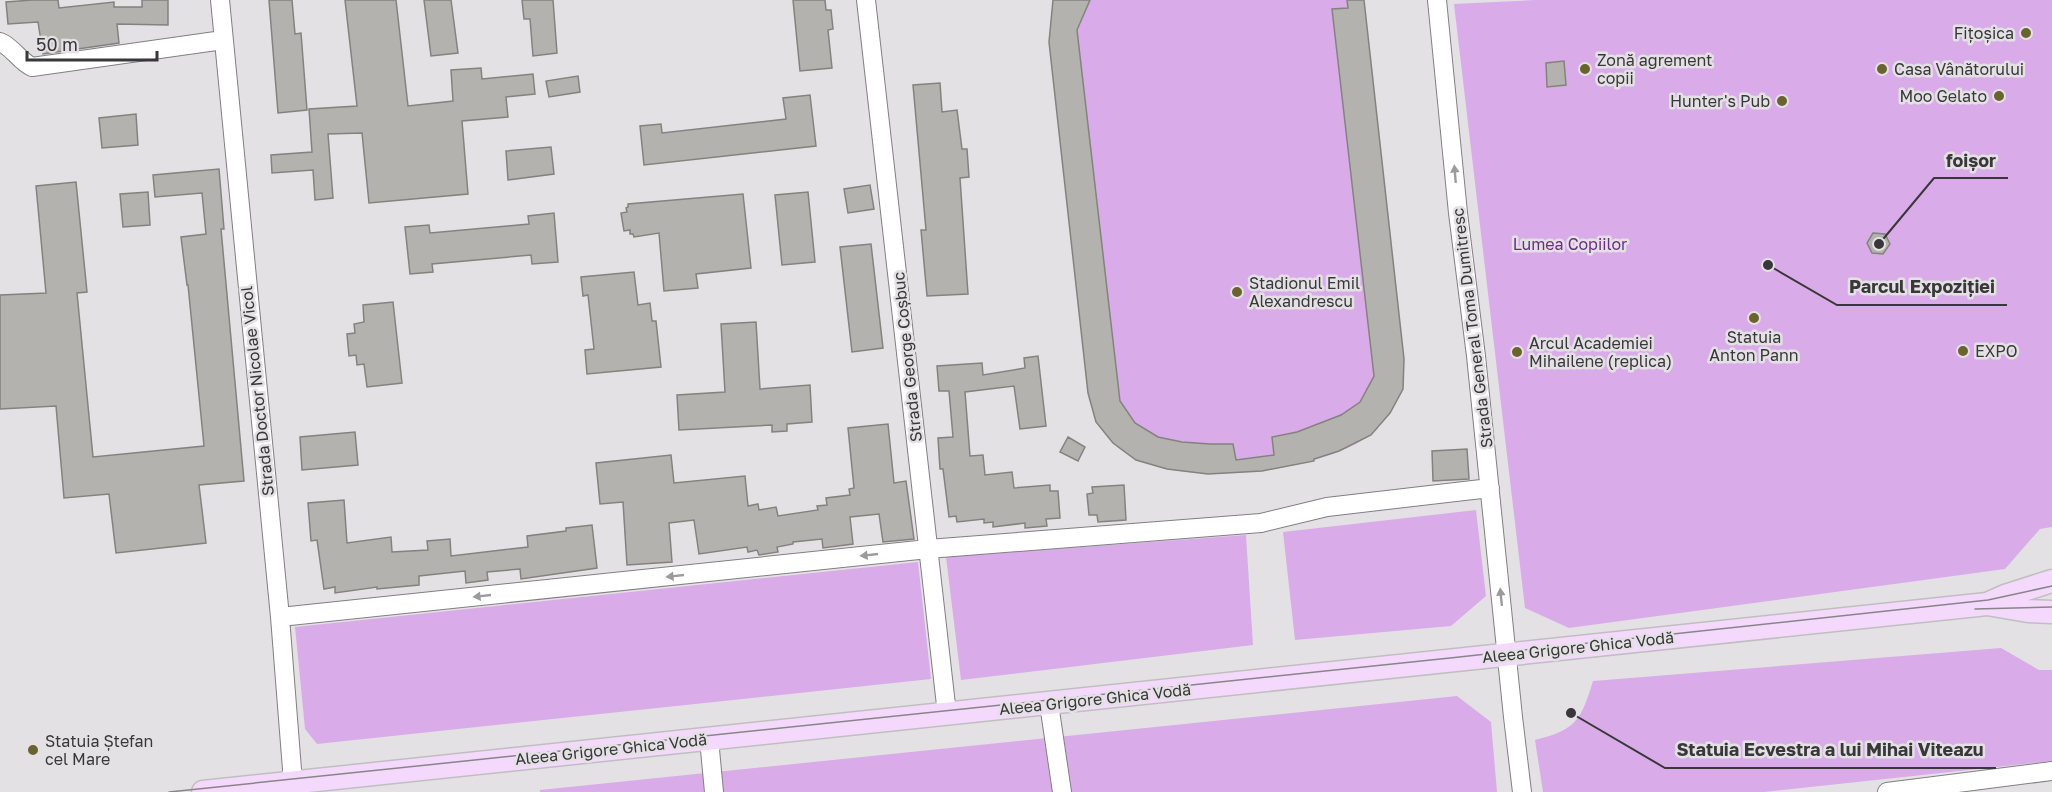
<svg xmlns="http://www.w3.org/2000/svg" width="2052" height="792" font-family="'Golos Text',sans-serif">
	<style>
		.green { fill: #d9ace9 }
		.building { fill: #b3b2ae; stroke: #83837e; stroke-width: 1.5 }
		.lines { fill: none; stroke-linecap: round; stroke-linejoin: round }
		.minor-casing { stroke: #827f83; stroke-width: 20 }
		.major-casing { stroke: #bfbfc0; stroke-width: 25 }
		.minor { stroke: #fff; stroke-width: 18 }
		.major { stroke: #f4d9fd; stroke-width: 22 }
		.tram { stroke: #878588; stroke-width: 1.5 }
		.oneway { fill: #9c9b9c }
		.poi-dot { fill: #6a622f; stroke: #e4e1e5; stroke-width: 2 }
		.labels { text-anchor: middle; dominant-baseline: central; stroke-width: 5; stroke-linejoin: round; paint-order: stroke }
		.poi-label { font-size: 16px; fill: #383739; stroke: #e4e1e5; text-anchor: start }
		.park-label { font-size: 16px; fill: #6e2d83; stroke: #e4e1e5 }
		.street-label { font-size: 16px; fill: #383739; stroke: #e4e1e5 }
		.leader { fill: none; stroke: #383739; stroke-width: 2 }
		.callout-dot { fill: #383739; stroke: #e4e1e5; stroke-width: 2 }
		.callout-label { font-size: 18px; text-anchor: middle; font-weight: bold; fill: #383739; stroke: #e4e1e5; stroke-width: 5; stroke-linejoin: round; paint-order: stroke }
	</style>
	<rect width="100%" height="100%" fill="#e4e1e5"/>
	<path class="green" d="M1057,0H1363L1404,359C1404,368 1404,378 1403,387C1401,395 1376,431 1369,436C1315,474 1161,494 1112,442C1098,428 1093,412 1088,393L1049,42L1052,9Z
		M1535,0H2052V527L2040,529L2005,569L1569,628L1525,608L1454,4Z
		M1476,510L1486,596L1451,626L1295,640L1283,532Z
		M1246,535L1253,645L961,680L946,557Z
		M918,562L931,679L317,744L305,729L295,627Z
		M2001,648L2039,670H2052V761L1764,792H1543L1535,740C1576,730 1581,720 1593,681Z
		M1457,696L1491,722L1497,792H540V790Z"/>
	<path class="building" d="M32,0H58L59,8L114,2V7H142V0H168V25L117,24L119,43L43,54L38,22L8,24L6,2Z
		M269,0H292L295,34L301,33L307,110L278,113Z
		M345,0H396L408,106L453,101L451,70L481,68L482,79L533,74L535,94L506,97L508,117L462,121L468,194L369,203L362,133L328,134L333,198L315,200L313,170L272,173L271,155L312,152L309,109L357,106Z
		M424,0H451L458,53L431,56Z
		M522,0H553L557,53L533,56L530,19H524Z
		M793,0H825L826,10H831L833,29L828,30L832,68L800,71Z
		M1053,0H1090L1077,30L1120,401L1135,423L1158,437L1182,442L1210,444H1233L1236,460L1274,455L1272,437L1297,432L1341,415L1360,402L1374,376L1332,9L1348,8L1347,0H1364L1404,359L1403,389L1390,413L1371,435L1339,451L1314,459V461L1262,471L1208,474L1167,469L1136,460L1113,443L1096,422L1088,393L1049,42Z
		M1564,61L1566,85L1547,87L1546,63Z
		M578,76L580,92L549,97L546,81Z
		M940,83L942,112L957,110L962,149H967L969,177L960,178L968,294L927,296L921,230H926L913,85Z
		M810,95L816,146L644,165L640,126L661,124L662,133L786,119L783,98Z
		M136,114L138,145L102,148L99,118Z
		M551,147L554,174L508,180L506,151Z
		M219,169L224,229H221L244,481L199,485L206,543L116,553L109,494L64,498L56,406L0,409V295L46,293L36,186L76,182L87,292L77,293L93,457L204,446L188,285H187L181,237L206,234L202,193L155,197L153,175Z
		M870,185L874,209L848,213L844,189Z
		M148,192L150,225L123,227L120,194Z
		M808,192L815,262L782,265L775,195Z
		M743,194L751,268L696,274L698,288L664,291L659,233L634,237L633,234H630V230L624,231L621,213L627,212L626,208L628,207V204Z
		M554,213L558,262L532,264L531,255L432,264L433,272L410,274L405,227L429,225L430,233L529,224L528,216Z
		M1873,233L1885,234L1890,244L1883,254L1872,253L1867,243Z
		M871,244L883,348L852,352L840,247Z
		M634,272L638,305L650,303L652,321H656L661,367L587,374L585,350L594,349L588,295L583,296L581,277Z
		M393,302L402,383L367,387L364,364L357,365L356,355L349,356L347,334L355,333L354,324L364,322L363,305Z
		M756,322L760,389L810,385L812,422L787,424V431L772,432V425L679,430L677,395L725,392L721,324Z
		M1038,356L1046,426L1020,429L1014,386L965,392L970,456L983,455L985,475L1012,472L1014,488L1050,485V491H1058L1060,518L1046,519L1047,526L1025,528V523L993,527V522L984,523V519L957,522L956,516L949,517L943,469H940L938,438L953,437L949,391H939L937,366L982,363L983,375L1025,368L1024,358Z
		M888,424L894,483L906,481L914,539L883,542L879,514L850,517L853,544L823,548L822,539L793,542V544L777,547L778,552L759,555L757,550L748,552L747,547L699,554L694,520L669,523L672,562L627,565L623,502L600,504L596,463L671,455L674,483L745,476L748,506L758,504L759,510L776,507L778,516L818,510L817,506L827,505L826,498L850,495L849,489L854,488L848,428Z
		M355,432L358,465L302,470L300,437Z
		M1068,437L1085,447L1078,461L1060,452Z
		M1467,449L1469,479L1433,481L1432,451Z
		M1124,485L1126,520L1098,522L1097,515H1089L1087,494L1093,493L1092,487Z
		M344,500L347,543L391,537L392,552L428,550L427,541L450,539L451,556L528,547L527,536L566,531V528L592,525L597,568L521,579L520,569L487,572L488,580L466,583L465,571L419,576V585L377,589V587L335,593V587L324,589L317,540L311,541L308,503Z"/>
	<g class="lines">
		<defs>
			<path id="minor" d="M220,0L280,617L293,782
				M866,0L947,714
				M1437,0L1458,213L1476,356L1513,717L1522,792
				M0,42C13,47 19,61 32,67L223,40
				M280,617L928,549L1261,523L1327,507L1490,488
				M1049,704L1062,792
				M709,739L714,792
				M1887,792L2052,771"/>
			<path id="major" d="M1987,604L2005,596L2052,581
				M203,792L1987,604L2028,611L2052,612"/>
		</defs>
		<use href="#minor" class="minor-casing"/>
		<use href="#major" class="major-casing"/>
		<use href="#minor" class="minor"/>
		<use href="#major" class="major"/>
		<path class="tram" d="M1975,609L2052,607
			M169,792L1450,658L1988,600L2052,586"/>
	</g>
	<defs><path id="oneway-solid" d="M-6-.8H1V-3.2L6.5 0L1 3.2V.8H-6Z" transform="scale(1.5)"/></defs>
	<g class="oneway">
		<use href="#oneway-solid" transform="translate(1455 174) rotate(-95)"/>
		<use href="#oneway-solid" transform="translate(869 555) rotate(174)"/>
		<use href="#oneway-solid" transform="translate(675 576) rotate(174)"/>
		<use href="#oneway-solid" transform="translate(482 596) rotate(174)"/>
		<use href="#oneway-solid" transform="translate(1501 597) rotate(-96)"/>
	</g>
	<g class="poi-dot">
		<circle cx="2026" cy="33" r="6"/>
		<circle cx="1585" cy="69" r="6"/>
		<circle cx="1882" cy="69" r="6"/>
		<circle cx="1999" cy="96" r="6"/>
		<circle cx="1782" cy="101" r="6"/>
		<circle cx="1237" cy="292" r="6"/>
		<circle cx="1754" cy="318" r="6"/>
		<circle cx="1963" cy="351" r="6"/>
		<circle cx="1517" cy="352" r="6"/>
		<circle cx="33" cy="750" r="6"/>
	</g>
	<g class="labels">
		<g class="poi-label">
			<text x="2014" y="33" text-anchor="end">Fițoșica</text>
			<text x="1597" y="60">Zonă agrement<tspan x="1597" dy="18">copii</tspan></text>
			<text x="1894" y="69">Casa Vânătorului</text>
			<text x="1987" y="96" text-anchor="end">Moo Gelato</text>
			<text x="1770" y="101" text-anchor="end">Hunter's Pub</text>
			<text x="1249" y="283">Stadionul Emil<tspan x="1249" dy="18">Alexandrescu</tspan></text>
			<text x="1754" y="337" text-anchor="middle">Statuia<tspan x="1754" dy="18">Anton Pann</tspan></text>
			<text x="1529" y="343">Arcul Academiei<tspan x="1529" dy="18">Mihailene (replica)</tspan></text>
			<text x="1975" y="351">EXPO</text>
			<text x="45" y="741">Statuia Ștefan<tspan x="45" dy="18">cel Mare</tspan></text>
		</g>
		<g class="park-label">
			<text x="1570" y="244">Lumea Copiilor</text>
		</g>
		<g class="street-label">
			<text transform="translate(1472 328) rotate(-97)">Strada General Toma Dumitresc</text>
			<text transform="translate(907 357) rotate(-96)">Strada George Coșbuc</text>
			<text transform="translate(257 391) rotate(-96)">Strada Doctor Nicolae Vicol</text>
			<text transform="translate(1578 647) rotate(-6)">Aleea Grigore Ghica Vodă</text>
			<text transform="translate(1095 699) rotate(-6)">Aleea Grigore Ghica Vodă</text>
			<text transform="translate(611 749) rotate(-6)">Aleea Grigore Ghica Vodă</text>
		</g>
	</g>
	<path class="leader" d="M1879 244L1934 178H2008M1768 265L1837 305H2007M1571 713L1665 768H1996"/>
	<g class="callout-dot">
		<circle cx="1879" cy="244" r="6"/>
		<circle cx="1768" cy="265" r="6"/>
		<circle cx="1571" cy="713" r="6"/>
	</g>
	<g class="callout-label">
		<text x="1971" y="167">foișor</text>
		<text x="1922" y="293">Parcul Expoziției</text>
		<text x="1830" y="756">Statuia Ecvestra a lui Mihai Viteazu</text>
	</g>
	<path d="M27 51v9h130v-9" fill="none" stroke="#383739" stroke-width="3"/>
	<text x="36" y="51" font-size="18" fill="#383739" stroke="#e4e1e5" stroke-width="4.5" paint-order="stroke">50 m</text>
</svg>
